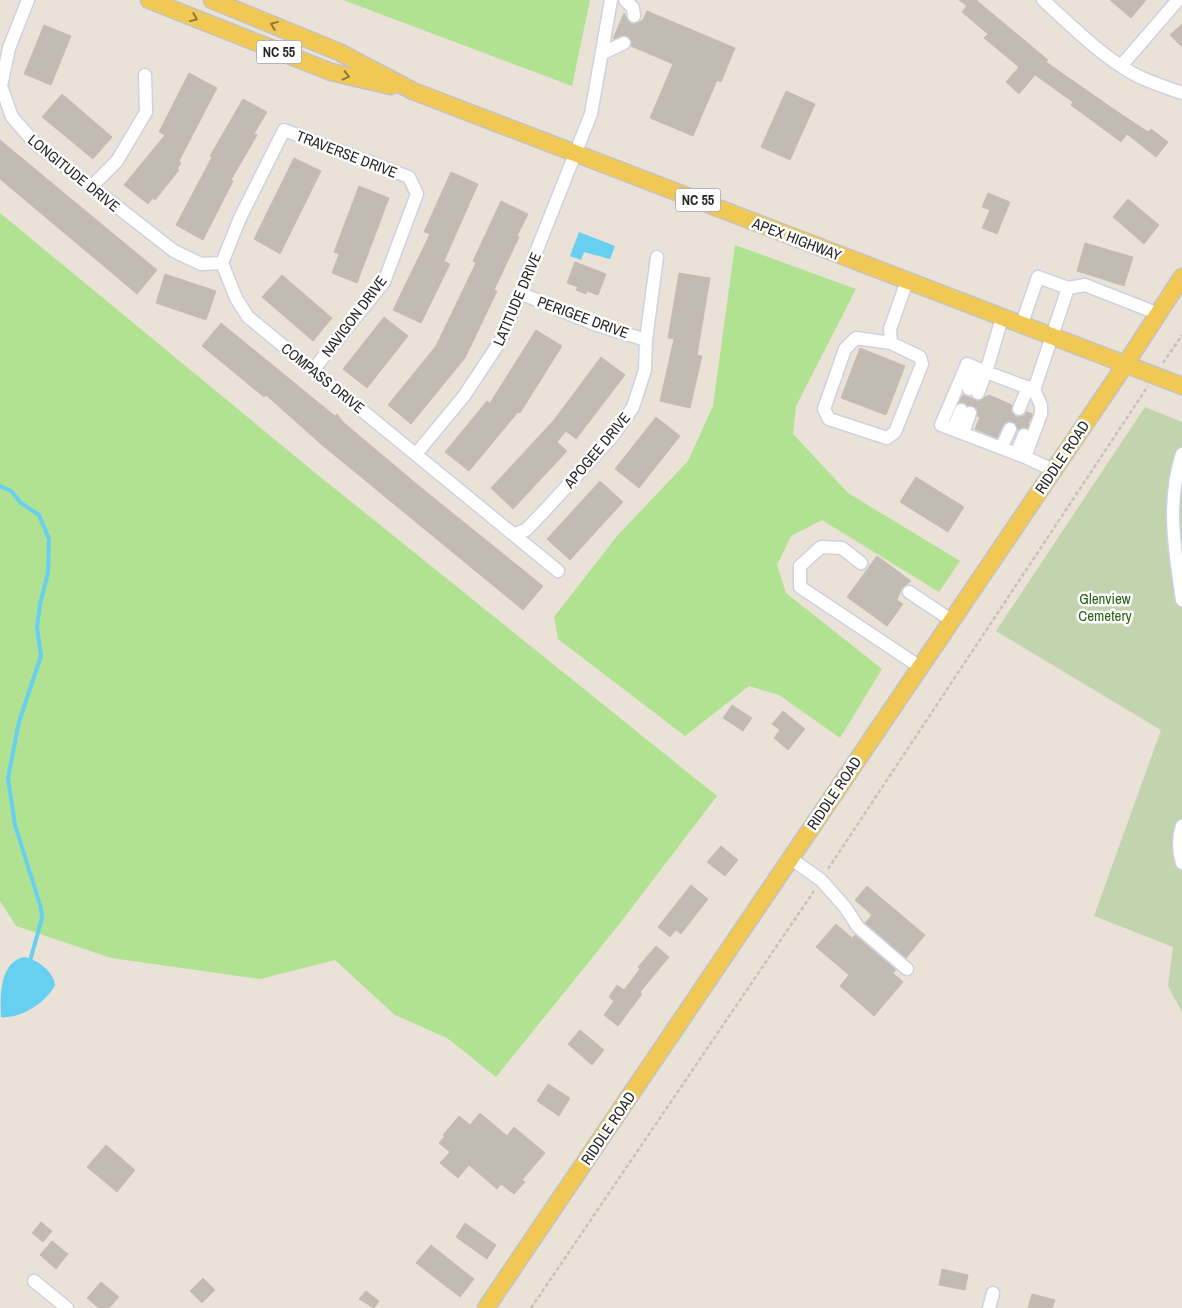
<svg xmlns="http://www.w3.org/2000/svg" width="1182" height="1308" font-family="'Archivo Narrow',sans-serif">
	<style>
		.green { fill: #b0e292 }
		.cemetery { fill: #c2d4ae }
		.water { fill: #67d0f0 }
		.lines { fill: none; stroke-linecap: round; stroke-linejoin: round }
		.stream { stroke: #67d0f0; stroke-width: 4 }
		.building { fill: #c2bbb4; stroke: #c5bdb2 }
		.minor-tunnel { stroke: #c3bcb4; stroke-width: 12; stroke-dasharray: 12 6; stroke-linecap: butt }
		.minor-casing { stroke: #cdd1e1; stroke-width: 15 }
		.major-casing { stroke: #c3c3c3; stroke-width: 19 }
		.path { stroke: #c3c3c3; stroke-width: 2.5; stroke-dasharray: 4 2.5; stroke-linecap: butt }
		.minor { stroke: #fff; stroke-width: 12 }
		.major { stroke: #f2c854; stroke-width: 16 }
		.oneway { stroke: #8c783e }
		.labels { text-anchor: middle; dominant-baseline: central; stroke-width: 5; stroke-linejoin: round; paint-order: stroke }
		.shield { fill: #fff; stroke: #686868; stroke-width: 1 }
		.shield-label { font-size: 14px; font-weight: bold; fill: #272727 }
		.street-label { font-size: 15px; fill: #272727; stroke: #fff }
		.park-label { font-size: 15px; fill: #2a6318; stroke: #fff }
	</style>
	<rect width="100%" height="100%" fill="#eae1d7"/>
	<path class="green" d="M343,0H590L572,86Z
		M0,213L308,467L717,796L617,927L496,1077L447,1038L395,1015L335,960L260,979L111,958L16,926L0,901Z
		M735,245L856,289L796,406L793,434L848,493L960,561L939,592L822,520L791,536L777,565L786,593L882,669L840,738L779,695L749,686L685,736L558,639L554,617L617,536L688,461L713,406Z"/>
	<path class="cemetery" d="M1145,407L1182,422V1012L1168,986L1173,947L1094,916L1161,730L996,631Z"/>
	<path class="water" d="M579,232L615,246L610,259L584,252L581,260L570,256Z
		M24,957C37,959 54,972 55,985C46,1003 20,1019 1,1017C0,995 0,962 24,957Z"/>
	<g class="lines">
		<path class="stream" d="M0,486L11,491L21,503L39,515L49,539L48,573L40,604L37,627L41,656L19,722L8,778L15,825L41,908L42,918L30,961"/>
	</g>
	<path class="building" d="M959,0H976L1048,60L1046,62L1112,108L1148,132L1151,129L1168,142L1156,157L1127,134L1121,142L1071,105L1073,102L1035,75L1019,94L1006,82L1019,67L984,38L988,34L962,12L967,6Z
		M1110,0H1146L1131,18Z
		M647,11L735,48L721,82L717,80L693,136L650,118L673,64L631,46V40L628,36L624,35L613,39L624,13L628,21L635,24L643,20Z
		M1182,24V47L1170,35Z
		M44,25L71,36L51,85L24,74Z
		M189,73L217,88L179,161L181,163L177,169L179,170L155,200L153,198L148,204L124,185L165,135L159,132Z
		M786,91L815,104L790,160L761,147Z
		M62,94L112,137L93,159L42,117Z
		M243,99L267,112L254,134L257,135L231,180L233,181L203,240L176,225L212,157L210,156Z
		M0,140L157,270L137,294L0,179Z
		M294,158L321,171L280,254L254,239Z
		M451,172L478,184L444,261L450,264L421,323L393,310L430,234L424,232Z
		M359,186L389,198L357,283L332,273L339,254L334,252Z
		M988,193L1010,202L997,234L982,228L990,210L982,207Z
		M1128,199L1159,225L1144,244L1113,217Z
		M501,201L528,214L517,236L519,237L494,290L497,291L465,358L411,424L388,405L436,346L476,263L473,261Z
		M1085,243L1133,257L1124,286L1077,271Z
		M575,262L606,274L598,295L587,291L586,294L576,290L578,287L567,283Z
		M679,273L710,278L697,355L702,356L690,408L660,401L674,339L668,338Z
		M165,274L216,291L206,320L156,303Z
		M282,275L332,318L313,341L262,297Z
		M384,317L408,336L367,388L343,369Z
		M221,323L335,416L337,414L343,422L419,486L543,586L523,610L322,445L266,395L264,397L202,346Z
		M536,330L562,346L520,413L518,412L469,471L445,452L487,401L490,403Z
		M860,348L905,366L886,415L841,398Z
		M601,357L625,375L576,439L566,431L557,442L567,451L513,509L491,488L554,420Z
		M963,395L979,401L989,395L1012,405L1011,411L1016,417L1024,416L1027,412L1032,414L1027,428L1018,430L1016,424L1009,421L1003,425L997,438L975,429L980,417L977,416L976,407L960,402Z
		M656,417L680,436L639,488L615,469Z
		M916,477L964,507L948,532L900,502Z
		M600,481L623,502L570,560L547,539Z
		M877,556L911,581L902,588L897,600L903,604L887,626L847,597Z
		M732,705L752,718L743,731L723,718Z
		M783,711L805,729L788,750L774,738L780,730L772,724Z
		M721,846L738,860L725,876L707,862Z
		M691,885L708,899L681,934L676,930L670,937L658,927Z
		M867,886L925,935L906,958L865,923L872,915L855,900Z
		M836,924L852,938L855,935L896,970L893,973L903,982L874,1016L840,986L849,975L816,947Z
		M656,946L669,957L640,992L642,994L618,1026L604,1015L614,1001L609,997L617,985L624,990L640,969L638,967Z
		M580,1030L604,1050L592,1065L568,1044Z
		M548,1084L570,1098L559,1116L537,1101Z
		M480,1113L507,1136L514,1127L545,1153L522,1180L525,1182L514,1194L501,1184L497,1189L469,1165L458,1178L440,1163L450,1152L439,1143L445,1136L443,1135L459,1116L470,1125Z
		M106,1145L135,1170L117,1192L87,1167Z
		M41,1222L52,1231L43,1242L32,1233Z
		M465,1223L496,1245L487,1259L456,1237Z
		M52,1241L68,1254L56,1269L40,1255Z
		M431,1245L474,1279L460,1297L416,1263Z
		M942,1269L968,1275L965,1290L939,1285Z
		M203,1278L215,1290L202,1303L190,1291Z
		M101,1282L119,1297L109,1308H99L87,1298Z
		M366,1291L379,1301L374,1308L359,1299Z
		M1032,1294L1055,1300L1052,1308H1028Z"/>
	<g class="lines">
		<path class="minor-tunnel" d="M624,43L634,16
			M961,410L969,389
			M970,413L978,393
			M1010,429L1019,409
			M1024,435L1032,414"/>
		<defs>
			<path id="minor" d="M28,0L9,48L1,86L12,117L35,143L174,251L201,264L222,263
				M625,0L633,8L634,16
				M1043,0C1072,26 1099,54 1132,73C1148,82 1166,87 1182,93
				M603,53L624,43
				M1121,66L1178,0
				M91,187L117,161L146,112L145,75
				M1068,288L1085,285L1159,314
				M520,293L594,324L646,340
				M1002,318L986,372L1034,390L1068,288L1038,277L1021,326
				M891,343L856,338L845,349L824,409L829,419L887,438L895,432L922,364L920,357L891,343L890,329L907,281
				M313,370L384,282L417,194L409,177L284,130L240,218L222,263L236,298L248,317L558,571
				M969,389L977,368
				M1034,390L1041,405V414L1025,457L1053,470
				M978,393L986,372L967,364L941,425L1025,457
				M1019,409L1028,387
				M953,429L961,410
				M963,433L970,413
				M1001,448L1010,429
				M416,454L464,396L501,340L591,114L611,0
				M1016,454L1024,435
				M1182,454C1166,502 1175,552 1182,600
				M515,534L526,530L547,508L612,437L633,407L645,370L646,340L657,257
				M861,563L842,548L821,547L800,566V587L920,667
				M909,592L951,620
				M1182,826C1178,838 1178,850 1182,863
				M790,858L821,880L845,907L858,927L907,969
				M34,1281L67,1308
				M989,1308L993,1293"/>
			<path id="major" d="M149,0L331,72L391,86
				M212,0L339,52L413,91L1182,386
				M486,1308L1125,365L1182,277"/>
		</defs>
		<use href="#minor" class="minor-casing"/>
		<use href="#major" class="major-casing"/>
		<path class="path" d="M1163,363L1182,335
			M828,869L1148,386
			M531,1308L814,891"/>
		<use href="#minor" class="minor"/>
		<use href="#major" class="major"/>
	</g>
	<defs><path id="oneway-chevron" d="M-2-3.5L2.5 0L-2 3.5" fill="none" stroke-width="1.6" stroke-linecap="round" stroke-linejoin="round" transform="scale(1.25)"/></defs>
	<g class="oneway">
		<use href="#oneway-chevron" transform="translate(194 18) rotate(22)"/>
		<use href="#oneway-chevron" transform="translate(274 25) rotate(-158)"/>
		<use href="#oneway-chevron" transform="translate(346 76) rotate(13)"/>
	</g>
	<g class="labels">
		<g class="shield">
			<rect x="256.5" y="40.5" width="45" height="23" rx="4"/>
			<rect x="675.5" y="188.5" width="45" height="23" rx="4"/>
		</g>
		<g class="shield-label">
			<text x="279" y="52">NC 55</text>
			<text x="698" y="200">NC 55</text>
		</g>
		<g class="street-label">
			<text transform="translate(347 154) rotate(21)">TRAVERSE DRIVE</text>
			<text transform="translate(74 173) rotate(39)">LONGITUDE DRIVE</text>
			<text transform="translate(797 239) rotate(21)">APEX HIGHWAY</text>
			<text transform="translate(517 299) rotate(-67)">LATITUDE DRIVE</text>
			<text transform="translate(354 316) rotate(-53)">NAVIGON DRIVE</text>
			<text transform="translate(583 317) rotate(20)">PERIGEE DRIVE</text>
			<text transform="translate(323 378) rotate(39)">COMPASS DRIVE</text>
			<text transform="translate(597 450) rotate(-50)">APOGEE DRIVE</text>
			<text transform="translate(1062 457) rotate(-56)">RIDDLE ROAD</text>
			<text transform="translate(834 793) rotate(-56)">RIDDLE ROAD</text>
			<text transform="translate(608 1128) rotate(-56)">RIDDLE ROAD</text>
		</g>
		<g class="park-label">
			<text x="1105" y="598">Glenview<tspan x="1105" dy="17">Cemetery</tspan></text>
		</g>
	</g>
</svg>
